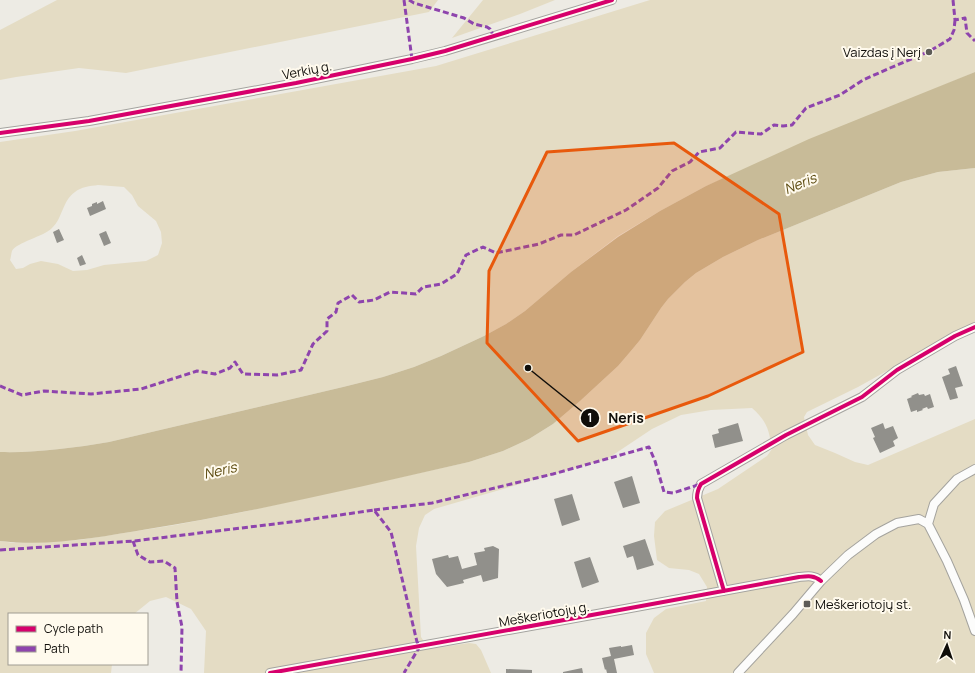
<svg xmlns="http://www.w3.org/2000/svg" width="975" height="673" font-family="Manrope,sans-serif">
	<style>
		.green { fill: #e4dcc4; fill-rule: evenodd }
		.water { fill: #c8bb98 }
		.building { fill: #91908b }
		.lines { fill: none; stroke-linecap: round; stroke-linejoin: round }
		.street-casing { stroke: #a4a39e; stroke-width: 10 }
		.street { stroke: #fcfcfb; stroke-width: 8 }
		.quiet { stroke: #8e44ad; stroke-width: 3; stroke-dasharray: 6 3; stroke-linecap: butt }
		.cycleway-casing { stroke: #fffaed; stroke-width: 6 }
		.cycleway { stroke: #d6006c; stroke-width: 4 }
		.marked { fill: #e8590c; fill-opacity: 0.2; stroke: #e8590c; stroke-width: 3; stroke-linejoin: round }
		.poi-dot { fill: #5d5b56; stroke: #fffaed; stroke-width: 1.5 }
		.labels { text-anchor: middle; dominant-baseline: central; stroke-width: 4; stroke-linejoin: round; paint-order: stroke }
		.poi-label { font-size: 13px; fill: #100e0a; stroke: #fffaed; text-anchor: end }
		.street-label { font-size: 13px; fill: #100e0a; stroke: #fffaed }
		.water-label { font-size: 14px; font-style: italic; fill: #5d4b10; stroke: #fffaed }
		.leader { fill: none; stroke: #100e0a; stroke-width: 1.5 }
		.callout-dot { fill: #100e0a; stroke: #fffaed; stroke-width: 1.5 }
		.mark-label { font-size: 12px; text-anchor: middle; font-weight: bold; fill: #fff }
		.callout-label { font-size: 14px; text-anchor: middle; font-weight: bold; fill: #100e0a; stroke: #fffaed; stroke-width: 4; stroke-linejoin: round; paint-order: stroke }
	</style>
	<rect width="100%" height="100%" fill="#edebe4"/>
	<path class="green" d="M57,0H438L429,12L126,73L79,68L16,77L0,80V30Z
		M483,0H555L520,14L452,38Z
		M650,0H975V72L706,186L660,211L618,236L571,272L525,311L506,324L484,336L441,356L414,367L383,377L343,387L109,442C73,448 37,453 0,452V142L75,131L436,66ZM98,185L124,187L132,195L138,206L156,221L161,232L162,243L158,255L146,261L104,265L87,270L73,271L58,264L41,261L30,264L23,268L16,269L10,260C11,258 11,254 12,251C17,242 43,237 52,228C63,218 62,201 75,192C81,187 90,186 98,185Z
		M975,168V322L858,387L807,412L804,417L808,435L815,445L835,453L855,462L868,465L975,419V673H654L646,654V633L654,618L666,609L706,601L707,587L699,574L689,570L669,568L657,560L654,536L655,522L665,511L718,489L767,456L772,449C769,430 767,421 752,408L711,410L681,415L652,429L607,459L434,509L425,515L419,528L416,546L421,637L429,649L469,643L476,644L481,650L491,673H204L206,631L191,609L166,597L150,601L134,614H9V664H112L111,673H0V541L14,543L79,540L175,525L243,512L469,462L503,451L529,439L553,424L580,401L618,366L630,352L640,340L661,308L668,299L685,282L696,273L723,257L758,240L901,182L938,172Z"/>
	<path class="water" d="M975,72V168L938,172L901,182L758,240L723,257L696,273L685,282L668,299L661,308L640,340L630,352L618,366L580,401L553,424L529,439L503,451L469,462C362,486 256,512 148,529C99,537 50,547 0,541V452C37,453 73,448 109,442L343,387L383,377L414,367L441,356L484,336L506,324L525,311L571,272L618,237L660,211L706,186L809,139Z"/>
	<path class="building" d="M103,201L106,209L90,216L87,208L92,206V204L97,202V204Z
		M59,229L64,240L57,243L53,232Z
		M106,231L111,243L104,246L99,234Z
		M82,255L86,264L80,266L77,258Z
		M956,366L963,386L955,388L958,398L950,400L942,377L950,374L948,369Z
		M918,393L919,395L924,394L925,396L930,394L934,407L928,409L927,407L922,409L923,410L917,412V410L911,412L907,399L912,397L911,396Z
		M738,423L743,441L715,448L712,435L719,433L718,429Z
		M883,423L885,429L893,426L898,438L893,441L895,446L880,453L873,438L875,437L871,428Z
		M632,476L640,503L623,508L614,482Z
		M572,494L580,520L562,526L554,499Z
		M645,539L654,565L637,570L633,556L627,558L623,546Z
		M493,546L499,549L498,578L483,582L481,575L463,580L464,583L447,587L436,574L432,559L448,555L449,558L458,556L462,569L477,565L474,553L485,551L484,548Z
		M590,557L599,582L582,588L574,562Z
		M632,645L634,655L614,659L617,673H607L606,669L605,670L602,658L611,656L609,648L621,646V647Z
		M582,668L583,673H563V672Z
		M506,669L532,670V673H506Z"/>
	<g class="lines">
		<defs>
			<path id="street" d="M0,133L89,121L296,83L412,59L445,51L612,0
				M928,524L947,561L964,600L975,631
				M928,524L934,504L957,479L975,469
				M724,591L697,498C697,492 698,489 701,484L786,435L862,397L897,370L955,336L975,327
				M270,673L625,609L799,577C808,576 814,575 821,581
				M738,673L793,614L821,581L848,555L876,534L897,523L919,519L928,524"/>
		</defs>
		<use href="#street" class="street-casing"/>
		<use href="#street" class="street"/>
		<path class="quiet" d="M404,0L412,59
			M409,0L414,3L464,18L474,24L487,27L490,29L494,37
			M953,0L955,20L965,18L967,33L975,41
			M0,386L22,395L44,391L91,394L141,389L197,371L215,374L230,368L235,362L243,374L277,375L301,370L313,344L327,331V319L336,312L338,303L352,295L359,302L374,300L390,292L416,294L423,287L441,284L457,274L466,255L483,247L496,253L539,244L561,235H574L626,210L658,188L672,171L690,162L699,152L720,148L736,132L761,134L774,125L783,126L792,125L806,108L840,95L863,80L890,68L928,52L950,39L954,30L955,20
			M374,510L432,503L553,474L649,447L655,461L664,492L673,493L701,484
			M133,541L138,555L150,562L164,561L175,568L177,602L182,627L181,673
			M0,550L134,541L299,521L374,510L391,532L417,642L420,646L404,673"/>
		<defs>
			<path id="cycleway" d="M0,133L89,121L296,83L412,59L445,51L612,0
				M724,591L697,498C697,492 698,489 701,484L786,435L862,397L897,370L955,336L975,327
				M270,673L625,609L799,577C808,576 814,575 821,581"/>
		</defs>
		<use href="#cycleway" class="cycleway-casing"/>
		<use href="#cycleway" class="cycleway"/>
	</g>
	<path class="marked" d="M674,143L779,214L803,352L708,396L578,441L487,343L489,271L547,152Z"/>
	<g class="poi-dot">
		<circle cx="929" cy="52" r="4"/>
		<rect x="803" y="600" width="8" height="8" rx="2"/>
	</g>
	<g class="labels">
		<g class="poi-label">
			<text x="921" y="52">Vaizdas į Nerį</text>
			<text x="815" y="604" text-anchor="start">Meškeriotojų st.</text>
		</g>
		<g class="street-label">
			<text transform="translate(307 70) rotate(-11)">Verkių g.</text>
			<text transform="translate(544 614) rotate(-10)">Meškeriotojų g.</text>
		</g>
		<g class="water-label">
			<text transform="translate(800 183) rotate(-23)">Neris</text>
			<text transform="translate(220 470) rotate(-13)">Neris</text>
		</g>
	</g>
	<path class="leader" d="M528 368L590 418"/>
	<g class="callout-dot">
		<circle cx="528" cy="368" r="4"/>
		<circle cx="590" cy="418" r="10"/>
	</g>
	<g class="mark-label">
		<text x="590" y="422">1</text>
	</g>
	<g class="callout-label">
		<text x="626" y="423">Neris</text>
	</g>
	<rect x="8" y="613" width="140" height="52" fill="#fffaed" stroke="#9f9c92"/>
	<rect x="16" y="626" width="20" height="6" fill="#d6006c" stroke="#9f9c92"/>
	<text x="44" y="633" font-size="12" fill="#100e0a">Cycle path</text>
	<rect x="16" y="646" width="20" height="6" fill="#8e44ad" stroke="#9f9c92"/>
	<text x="44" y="653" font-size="12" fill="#100e0a">Path</text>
	<g transform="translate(947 645) rotate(3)" stroke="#fffaed" stroke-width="3" paint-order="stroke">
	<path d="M0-3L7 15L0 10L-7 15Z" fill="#100e0a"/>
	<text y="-6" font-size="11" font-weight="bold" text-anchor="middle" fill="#100e0a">N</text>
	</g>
</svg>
